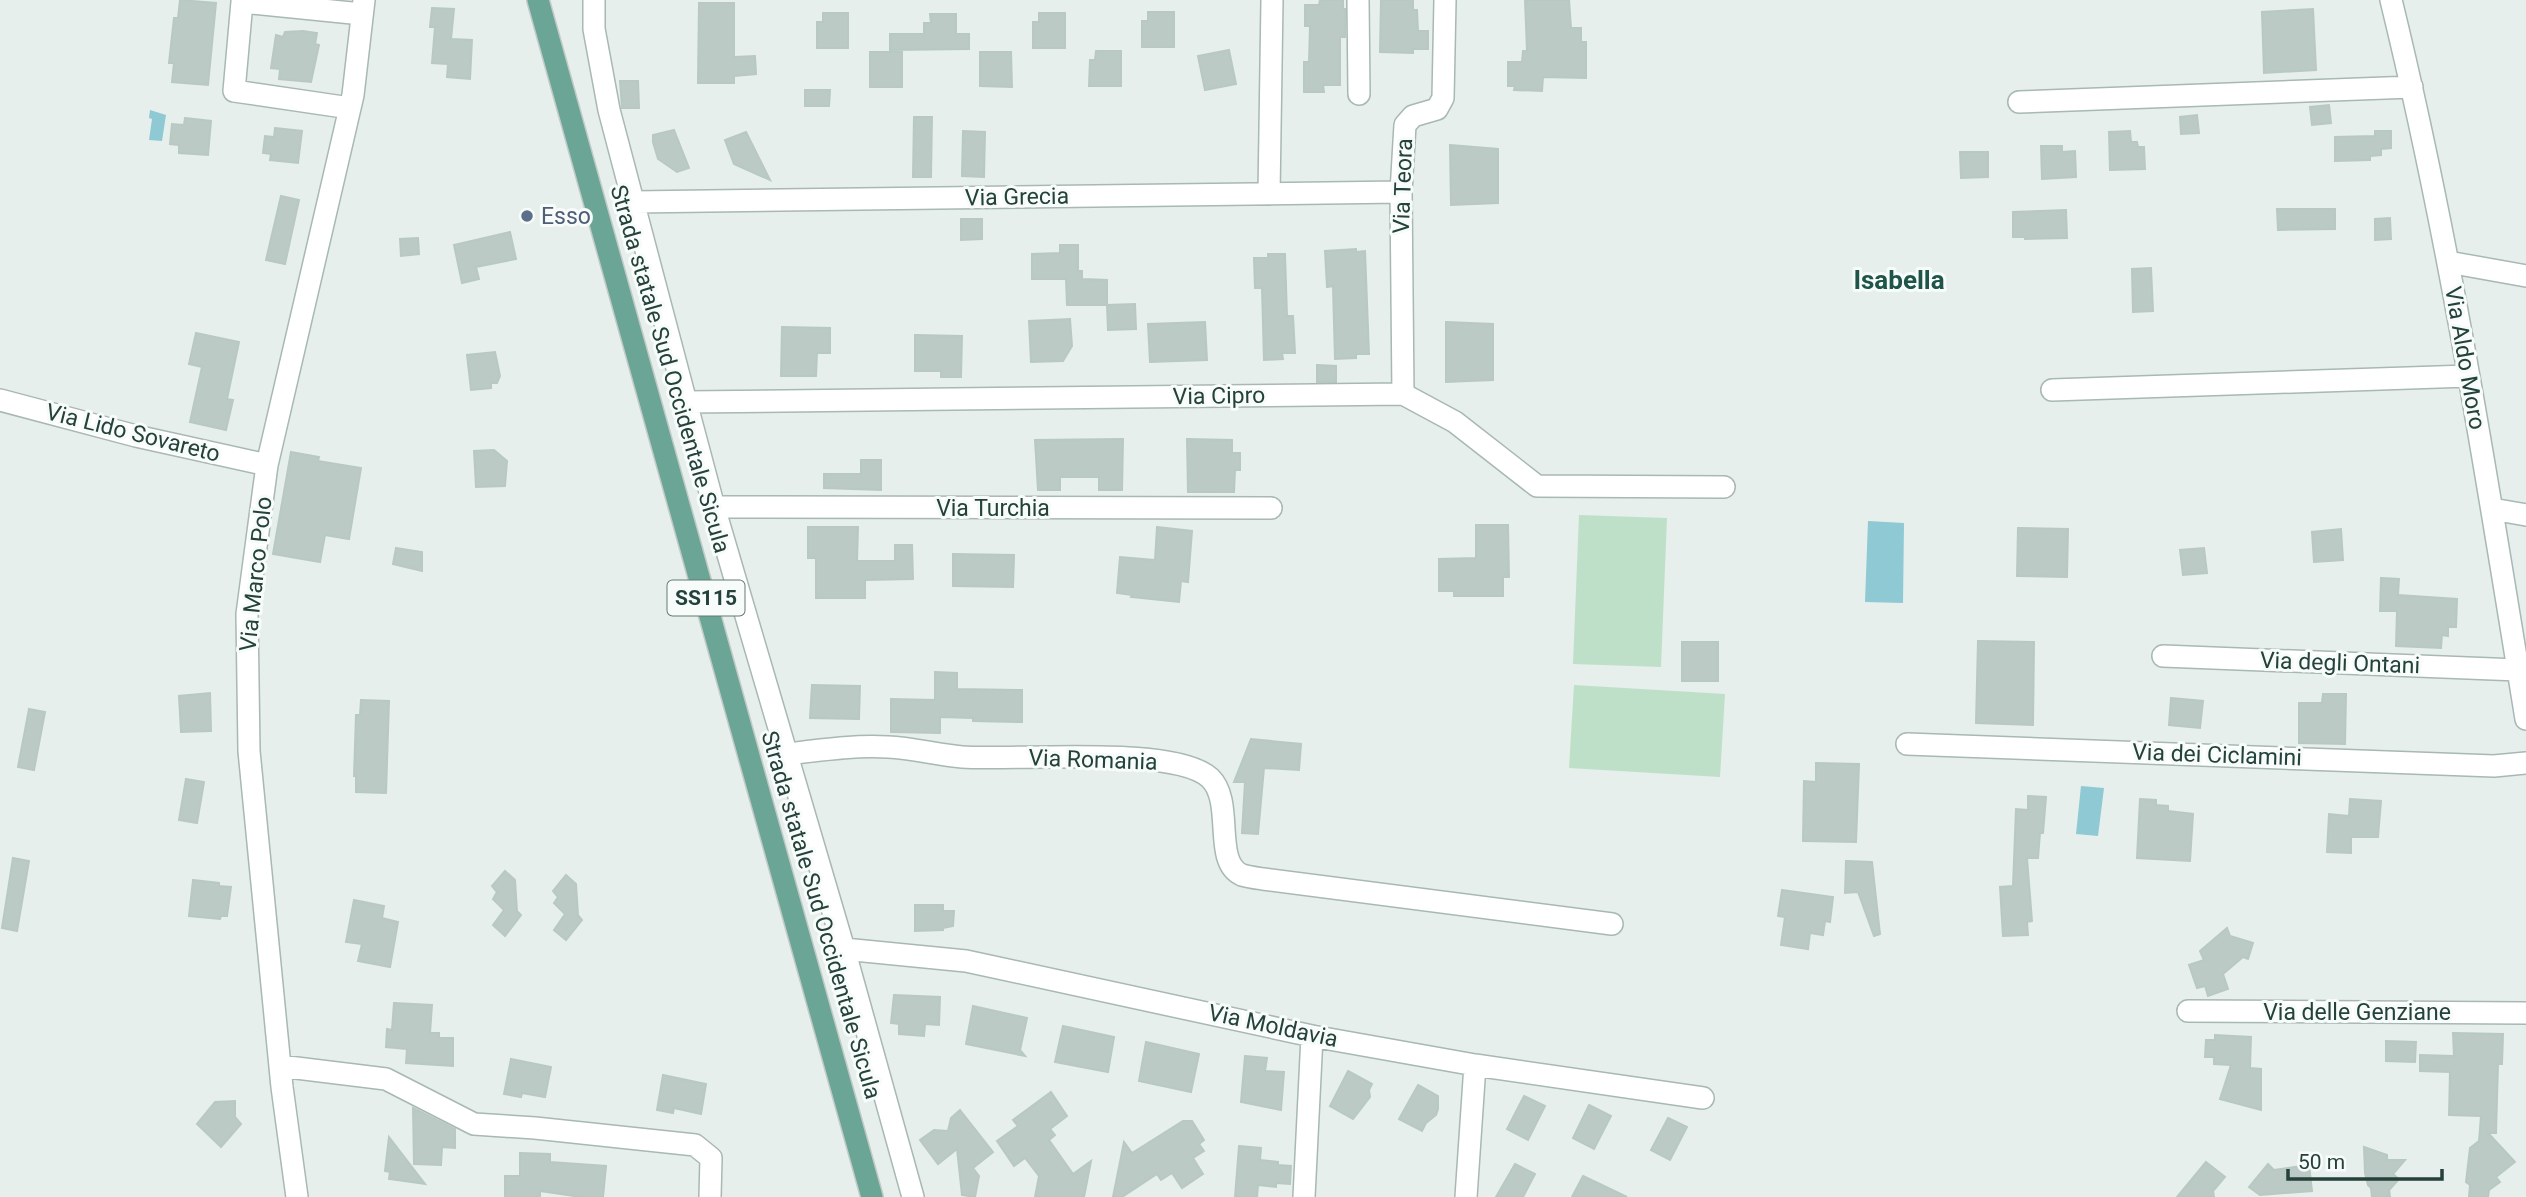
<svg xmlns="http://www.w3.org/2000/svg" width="2526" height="1197" font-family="Roboto,sans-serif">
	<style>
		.green { fill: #bfe0c8 }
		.water { fill: #8ec9d4 }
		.building { fill: #bbcac4; stroke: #b8c9c2; stroke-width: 2 }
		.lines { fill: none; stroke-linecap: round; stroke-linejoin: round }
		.minor-casing { stroke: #a8b8b2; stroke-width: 24 }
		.major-casing { stroke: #c2cac8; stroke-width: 24 }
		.minor { stroke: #fff; stroke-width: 21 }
		.major { stroke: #6aa596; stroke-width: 21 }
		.service-dot { fill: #5c6f8a; stroke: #f7fbf9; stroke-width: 2.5 }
		.labels { text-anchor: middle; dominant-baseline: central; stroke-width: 6; stroke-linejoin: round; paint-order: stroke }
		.shield { fill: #f7fbf9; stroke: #637a73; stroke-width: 2 }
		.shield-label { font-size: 21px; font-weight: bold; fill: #24423a }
		.street-label { font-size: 23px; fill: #24423a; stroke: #f7fbf9 }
		.service-label { font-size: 23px; fill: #4e5e75; stroke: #f7fbf9; text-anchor: start }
		.quarter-label { font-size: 26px; font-weight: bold; fill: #1f5548; stroke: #f7fbf9 }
	</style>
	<rect width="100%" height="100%" fill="#e6efeb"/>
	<path class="green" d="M1579,515L1667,518L1661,667L1573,664Z
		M1574,685L1725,694L1720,777L1569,768Z"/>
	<path class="water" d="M150,110L166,115L162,141L149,140L152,119L149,118Z
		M1868,521L1904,523L1903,603L1865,602Z
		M2081,786L2104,788L2098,836L2076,834Z"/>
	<path class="building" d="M180,0L216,3L208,85L172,82L174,63H169L174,18H178Z
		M1320,0H1343V9H1345V37H1340V85H1323L1324,92H1304V62H1309L1310,26H1305V5H1319Z
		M1381,0H1413V10H1417L1418,31H1428V49H1413V53L1380,52Z
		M1525,0H1569L1571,28H1581V42H1586V78L1543,77L1542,91L1514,90L1515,86H1508V62H1522L1523,51H1527Z
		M699,3H734V57L755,56L756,74L734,76V83H698Z
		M432,8L454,9L451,39L472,40L470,79L447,77L448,64L432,63L435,27H430Z
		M2313,9L2316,70L2264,73L2262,12Z
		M1148,12H1174V47H1142V21H1148Z
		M823,13H848V48H817V22H823Z
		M1039,13H1065V48H1033V22H1039Z
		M930,14H956V34H969V49L890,50V34H924V23H931Z
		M303,31L317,33L315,44L319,45L311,82L279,79L280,69L271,68L276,35L283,37L285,32Z
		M1229,50L1236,84L1205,90L1198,56Z
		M1096,51H1121V86H1089L1090,60H1095Z
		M870,52H902V87H870Z
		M980,52H1011L1012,87L980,86Z
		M620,81H638L639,108H622Z
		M805,90H830L829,106H805Z
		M2329,105L2331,123L2312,125L2310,107Z
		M2197,115L2199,133L2181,134L2180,117Z
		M914,117H932L931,177H913Z
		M185,118L211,121L208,155L179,153V145L170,144L172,124L184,125Z
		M275,128L302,131L298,163L270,160L271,154L263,153L265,136L274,137Z
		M674,130L689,168L677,172L658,159L653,142V135Z
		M963,131L985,132L984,177L962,176Z
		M2130,131L2131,142H2137L2138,147H2144L2145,169L2110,170L2109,132Z
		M2375,131H2391V148L2381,149V155L2370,156V160L2335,161V137L2375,136Z
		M746,132L770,180L734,164L725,140Z
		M1450,145L1498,149V203L1451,205Z
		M2041,146H2062V152L2075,151L2076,177L2042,179Z
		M1960,152H1988V177L1961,178Z
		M281,196L299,200L285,264L266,260Z
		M2277,209H2335V229L2278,230Z
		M2066,210L2067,238L2025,239V237H2013V212Z
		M2390,218L2391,239L2375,240V219Z
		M961,219H982V239L961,240Z
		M510,232L516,259L476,267L479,279L462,283L454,245Z
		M418,238L419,254L401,256L400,239Z
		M1060,245H1078V271H1082V279L1107,280V305H1067L1066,279H1032V254L1060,253Z
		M1356,249V252L1365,251L1369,354H1356V358L1335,359L1333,286L1327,287L1325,251Z
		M1268,254H1285L1287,316H1293L1295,353H1282L1283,359L1264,360L1262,288H1255L1254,258H1268Z
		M2151,268L2153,311L2133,312L2132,269Z
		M1135,304L1136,329L1108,330L1107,305Z
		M1070,319L1072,346L1063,361L1031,362L1029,321Z
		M1205,322L1207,360L1150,362L1148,324Z
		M1446,322L1493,324V380L1446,382Z
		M782,327L830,328V353H817L816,376H781Z
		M196,333L239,342L227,399L233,400L226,430L190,422L202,367L189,364Z
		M915,335L962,336L961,377H941V371H915Z
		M495,352L500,376L497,383H491V388L471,390L467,355Z
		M1317,365L1336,366V382H1317Z
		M1123,439L1122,490H1099V477H1060V490H1038L1035,440Z
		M1187,439L1232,440V453H1240V470H1235L1234,492H1188Z
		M494,450L507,461L505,486L476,487L474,451Z
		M291,452L319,457L318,461L361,468L349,539L325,535L320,562L273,554Z
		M861,460H881V490L824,488V474H861Z
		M1476,525H1508L1509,577H1503V596H1454V591H1439V559L1476,558Z
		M808,527H858L857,561H895V545H912L913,579L865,580V598H816V558H808Z
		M1157,527L1192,531L1188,582L1181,581L1179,602L1131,597L1132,595L1117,593L1120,557L1155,560Z
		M2018,528L2068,529L2067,577L2017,576Z
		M2341,529L2343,560L2314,562L2312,532Z
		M396,548L422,552V571L393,564Z
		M2204,548L2207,573L2183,575L2180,550Z
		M953,554L1014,555L1013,587L953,586Z
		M2381,578L2399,579L2398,595L2457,599L2456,627H2448V636L2442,635L2441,648L2396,646L2397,611H2380Z
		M1978,641L2034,642L2033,725L1976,723Z
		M1682,642H1718V681H1682Z
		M935,672L957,673V689L1022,690V722L973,721V718L940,717V733L891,732V699L935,700Z
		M812,685L860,686L859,719L810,718Z
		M210,693L211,731L181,732L179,696Z
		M2323,694H2346L2345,744L2299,743V703H2322Z
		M2171,698L2203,701L2200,728L2169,725Z
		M361,700L389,701L386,793L356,792V776H354L356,715H360Z
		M29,709L45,712L34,770L18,767Z
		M1251,739L1301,744L1299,770L1264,768L1258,834L1242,833L1245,782H1234Z
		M1816,763L1859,764L1856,842L1803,841L1804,781L1816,782Z
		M186,779L204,782L197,823L179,820Z
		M2028,796L2046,797L2043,833H2040L2038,858H2027L2032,921L2027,922L2028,935L2003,936L2000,887L2013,886L2016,809L2028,810Z
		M2140,799L2156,800V805L2168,806V811L2193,814L2190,861L2137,858Z
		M2350,799L2381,801L2378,837H2351V853L2327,852L2329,814L2349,816Z
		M13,858L29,861L17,931L2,928Z
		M1846,861L1872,862L1880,934L1874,936L1858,892L1845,893Z
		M505,871L515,880L517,911L521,915L505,936L493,925L504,910L493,899L497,892L492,886Z
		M566,875L576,884L578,915L582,920L566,940L554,930L565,914L554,903L558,897L553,891Z
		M193,880L219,883V886L231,887L227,916H221L220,919L189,916Z
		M1782,890L1833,897L1830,922L1825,921L1823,935L1810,933L1808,949L1781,945L1785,917L1778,916Z
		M354,900L384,906L382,918L398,922L390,967L358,961L362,944L346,942Z
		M915,905H943V911H954L953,926L943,928V930L915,931Z
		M2227,928L2230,936L2253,943L2248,959L2243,957L2223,974L2228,989L2208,996L2205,986L2197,988L2189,965L2204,960L2200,951Z
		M894,995L940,997L939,1025L925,1024L924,1036L899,1034V1024L891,1023Z
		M394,1003L432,1005L430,1033H439V1038H453V1066L406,1063L407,1049L386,1047L387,1029L392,1030Z
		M973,1006L1027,1018L1020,1050L1025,1056L966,1044Z
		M1063,1026L1114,1037L1108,1072L1055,1062Z
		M2453,1033L2503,1034L2502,1064H2498L2496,1133H2488L2515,1162L2496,1177L2500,1182L2489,1190L2488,1197H2469L2470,1185L2466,1182L2470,1148L2479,1141L2481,1116L2449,1115L2450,1072L2420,1071V1055L2454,1056Z
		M2215,1035L2251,1037L2250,1068L2261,1069V1110L2220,1099L2231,1065L2214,1064V1057H2205L2206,1040H2215Z
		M2386,1041L2416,1042L2415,1062L2386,1061Z
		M1146,1042L1199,1054L1191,1092L1139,1081Z
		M1245,1056L1267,1058L1265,1071L1284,1072L1281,1110L1241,1102Z
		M511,1059L551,1067L545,1097L522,1093L521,1097L504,1094Z
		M1348,1071L1372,1084L1369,1090L1370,1097L1353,1119L1330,1106Z
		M663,1075L706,1084L701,1114L674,1108L673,1113L657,1110Z
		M1418,1085L1438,1096V1109L1436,1115L1426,1123L1422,1131L1399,1119Z
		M1051,1092L1067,1116L1050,1129L1055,1135L1049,1140L1073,1174L1091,1161L1084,1197H1035L1039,1176L1025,1158L1014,1166L997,1141L1018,1126L1013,1120Z
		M1524,1096L1545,1106L1528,1140L1507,1129Z
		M235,1101V1117L241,1124L221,1147L197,1124L215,1102Z
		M1589,1105L1611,1116L1594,1149L1573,1138Z
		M413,1108L455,1129V1148L442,1147L441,1165L414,1164Z
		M960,1110L993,1152L973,1168L979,1176L975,1197L962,1195L957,1149L938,1164L920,1140L934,1130L948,1131L951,1118Z
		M1668,1118L1687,1127L1670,1160L1651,1150Z
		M1183,1121H1192L1204,1140L1199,1144L1204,1151L1193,1158L1203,1174L1182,1188L1172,1173L1161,1180L1157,1174L1122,1197H1113L1124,1142L1132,1153Z
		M389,1137L425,1184L389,1179L390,1172L385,1171Z
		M1239,1146L1261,1148L1260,1160L1278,1162V1165L1291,1166L1290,1184L1276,1183V1187L1258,1185L1257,1197H1235Z
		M2364,1147L2387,1155V1160H2405L2393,1174L2399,1179L2389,1190L2390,1197H2372L2371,1188L2368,1185L2365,1173Z
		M520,1153L550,1154V1162L606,1166L603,1197H581L540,1191V1197H505V1176H520Z
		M2206,1162L2225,1177L2213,1191L2214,1197H2177Z
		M1515,1164L1535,1174L1523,1197H1496Z
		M2268,1164L2274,1170L2309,1165L2312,1191L2260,1195L2249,1187Z
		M1583,1176L1627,1197H1572Z"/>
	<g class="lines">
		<defs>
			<path id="minor" d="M594,0V29L609,110L686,402L714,507L844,949L913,1197
				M1358,0L1359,94
				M2391,0C2449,237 2487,478 2526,719
				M2019,102L2412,87
				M350,108L234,91L242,2L362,14
				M1269,194L1272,0
				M634,202L1401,192
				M2448,262L2526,276
				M2052,390L2468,376
				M1403,394L1401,192L1405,125L1413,116L1437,109L1443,98L1445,0
				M0,400L136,436L267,465
				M686,402L1403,394L1455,422L1537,486L1724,487
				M714,507L1271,508
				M2492,509L2526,515
				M2163,656L2518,670
				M1907,744L2494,766L2526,763
				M787,754C821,750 854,745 888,747C913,748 937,755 962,757C1014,761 1175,745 1210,778C1235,802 1212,862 1242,875C1248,877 1256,878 1263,879L1612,924
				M844,949L966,961L1312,1036L1475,1065L1703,1098
				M2188,1011L2526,1013
				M280,1066L386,1079L474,1124L535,1128L695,1145L711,1158L710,1197
				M297,1197L282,1087L249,751L247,614L267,465L353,95L364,0
				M1304,1197L1312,1036
				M1466,1197L1475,1065"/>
			<path id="major" d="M538,0L872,1197"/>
		</defs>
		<use href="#minor" class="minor-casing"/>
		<use href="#major" class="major-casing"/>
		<use href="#minor" class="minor"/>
		<use href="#major" class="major"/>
	</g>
	<circle class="service-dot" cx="527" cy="216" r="7"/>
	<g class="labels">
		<rect class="shield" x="667.5" y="580.5" width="77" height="35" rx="5"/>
		<g class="shield-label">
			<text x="706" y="598">SS115</text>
		</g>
		<g class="street-label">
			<text transform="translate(1403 186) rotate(-88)">Via Teora</text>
			<text transform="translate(1017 197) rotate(-1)">Via Grecia</text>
			<text transform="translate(2465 358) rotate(80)">Via Aldo Moro</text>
			<text transform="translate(670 369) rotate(74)">Strada statale Sud Occidentale Sicula</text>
			<text transform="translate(1219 396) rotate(-1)">Via Cipro</text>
			<text transform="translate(133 433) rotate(14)">Via Lido Sovareto</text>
			<text x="993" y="508">Via Turchia</text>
			<text transform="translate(256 574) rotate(-84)">Via Marco Polo</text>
			<text transform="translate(2340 663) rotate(2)">Via degli Ontani</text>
			<text transform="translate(2217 755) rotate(2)">Via dei Ciclamini</text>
			<text transform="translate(1093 760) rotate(2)">Via Romania</text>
			<text transform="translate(821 915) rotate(74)">Strada statale Sud Occidentale Sicula</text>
			<text x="2357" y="1012">Via delle Genziane</text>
			<text transform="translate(1273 1026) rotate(12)">Via Moldavia</text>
		</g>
		<g class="service-label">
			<text x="541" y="216">Esso</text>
		</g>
		<g class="quarter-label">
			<text x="1899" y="280">Isabella</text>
		</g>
	</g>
	<path d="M2288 1169v10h154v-10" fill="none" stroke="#24423a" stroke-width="3.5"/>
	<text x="2298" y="1169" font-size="21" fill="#24423a" stroke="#f7fbf9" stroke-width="5" paint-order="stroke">50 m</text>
</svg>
